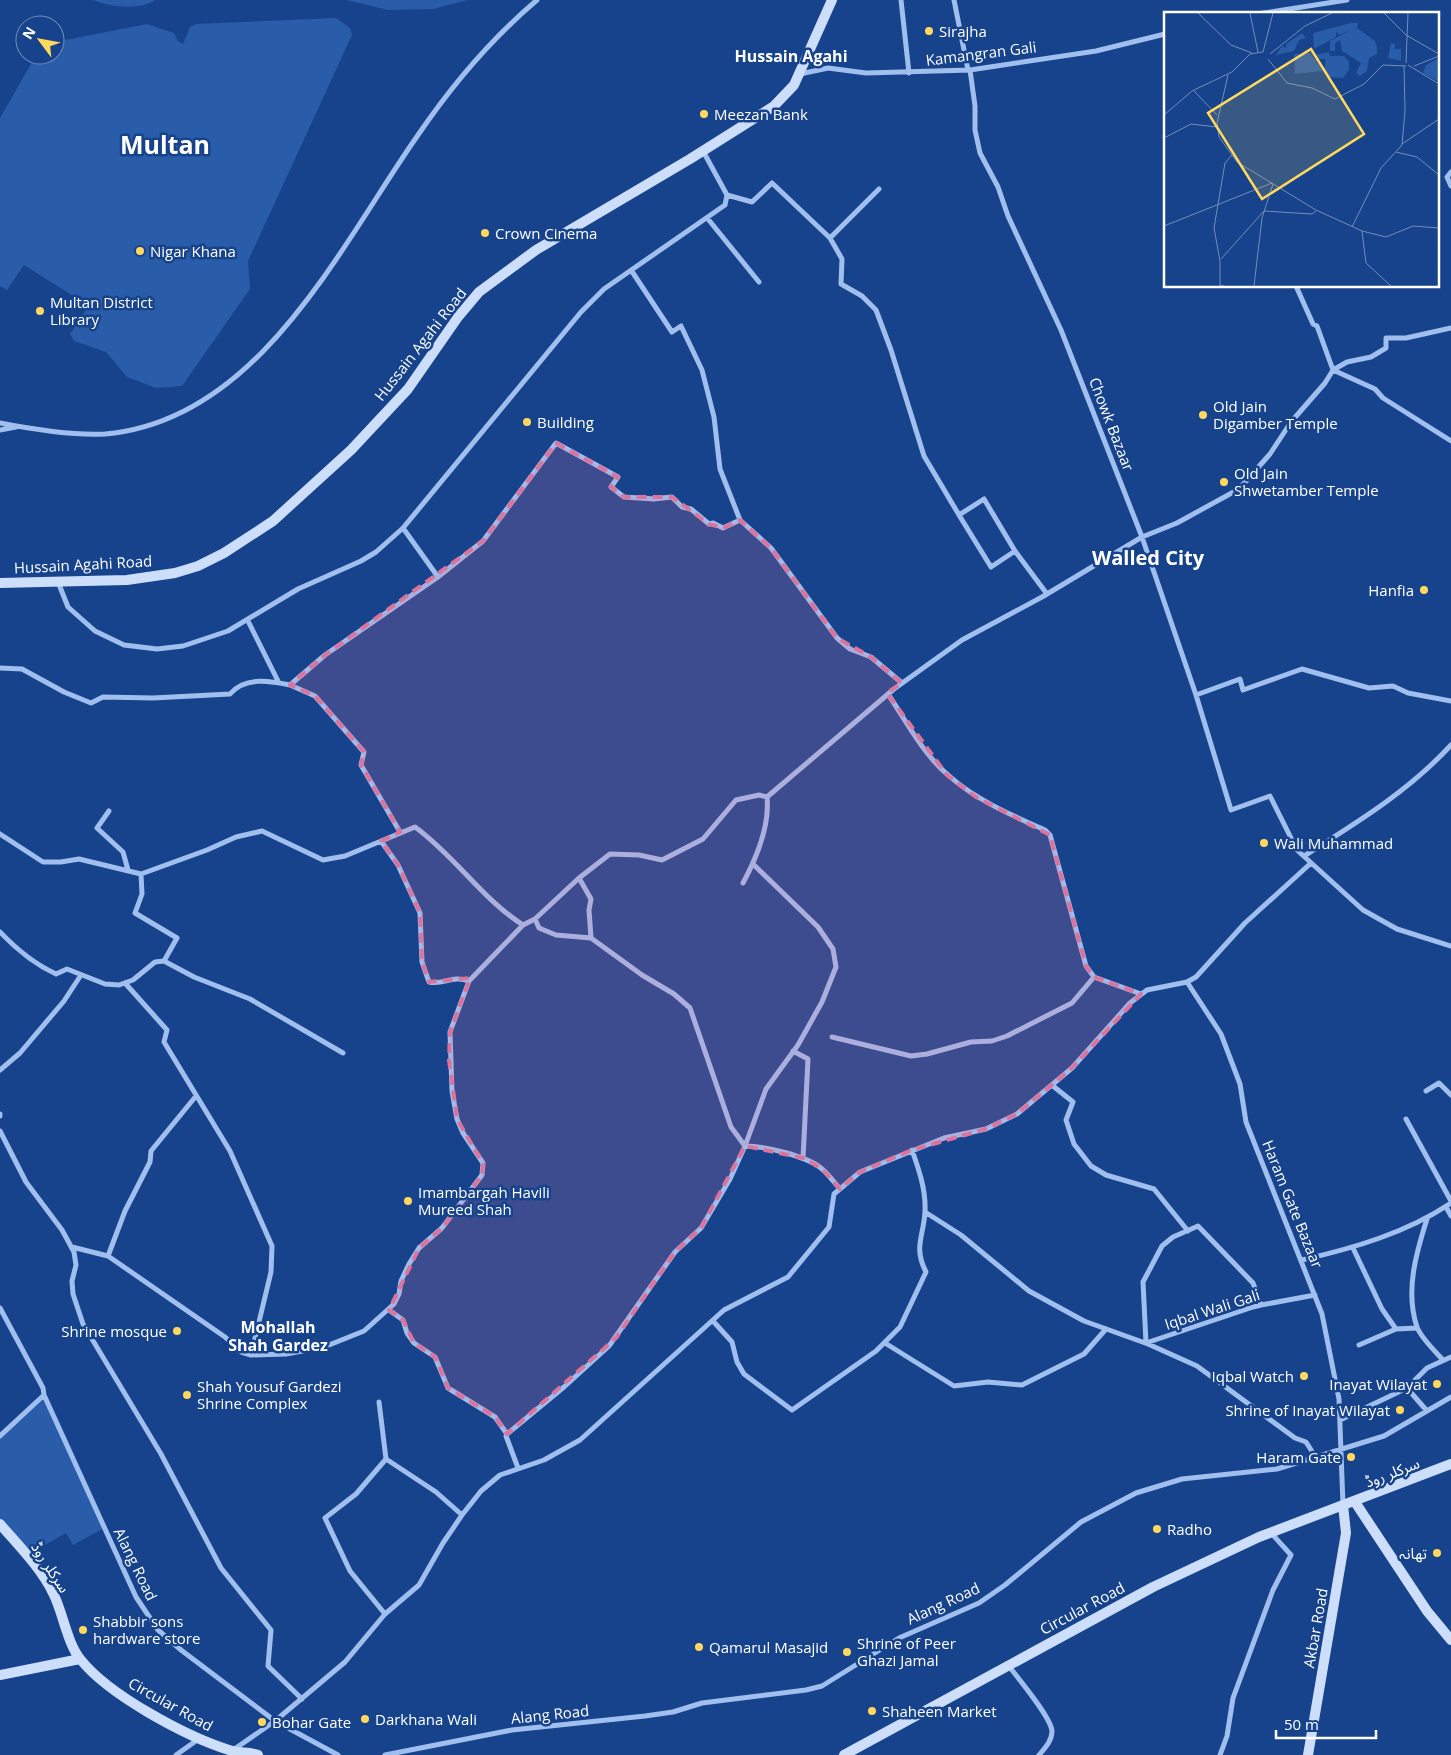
<svg xmlns="http://www.w3.org/2000/svg" width="1451" height="1755" font-family="'Open Sans','Noto Sans Arabic',sans-serif">
	<style>
		.green { fill: #295ca9 }
		.lines { fill: none; stroke-linecap: round; stroke-linejoin: round }
		.street { stroke: #a0bfef; stroke-width: 5 }
		.secondary { stroke: #cddefa; stroke-width: 10 }
		.marked { fill: #da749d; fill-opacity: 0.2; stroke: #da749d; stroke-width: 4; stroke-dasharray: 10 6; stroke-linejoin: round }
		.poi-dot { fill: #ffd85d; stroke: #16438b; stroke-width: 2 }
		.labels { text-anchor: middle; dominant-baseline: central; stroke-width: 5; stroke-linejoin: round; paint-order: stroke }
		.poi-label { font-size: 15px; fill: #fff; stroke: #16438b; text-anchor: start }
		.street-label { font-size: 15px; fill: #fff; stroke: #16438b }
		.neighbourhood-label { font-size: 16px; font-weight: bold; fill: #fff; stroke: #16438b }
		.district-label { font-size: 20px; font-weight: bold; fill: #fff; stroke: #16438b }
		.town-label { font-size: 25px; font-weight: bold; fill: #fff; stroke: #16438b }
		.inset-road { fill: none; stroke: #738eb9; stroke-width: 1 }
		.view { fill: #ffd85d; fill-opacity: 0.15; stroke: #ffd85d; stroke-width: 2.5 }
		.inset-edge { fill: none; stroke: #fff; stroke-width: 2.5 }
	</style>
	<rect width="100%" height="100%" fill="#16438b"/>
	<path class="green" d="M93,0H155C139,11 110,7 93,0Z
		M346,0H468L433,9L388,10Z
		M336,18L350,28L352,35L248,261L250,289L182,386L156,388L127,377L106,352L74,341L70,334L86,310V304L24,265L7,290L0,286V118L36,55H55V42L147,24L174,33L178,41L183,44L190,27L196,24Z
		M44,1395L104,1528L73,1545L66,1533L27,1555L0,1525V1436Z"/>
	<g class="lines">
		<path class="street" d="M901,0L909,73
			M954,0L968,70
			M1257,14L1347,0
			M970,70L975,106V130L980,153L998,187L1008,216L1061,330L1142,537L1196,695L1231,810L1270,796L1297,850L1363,910L1397,929L1451,946
			M800,74L828,68L866,73L970,70L1096,51L1165,34
			M1451,172L1447,177L1451,186
			M727,195L752,202L772,183L830,238L842,259L841,284L862,296L876,310L891,350L924,456L959,515L984,499L1015,551L1047,594
			M708,219L759,282
			M830,238L879,189
			M631,270L672,332L681,326L702,370L714,417L720,469L740,520L771,548L837,638L850,649L871,657L902,683
			M1296,286L1313,324L1317,326L1333,370L1375,389L1383,398L1451,441
			M0,423C31,429 72,436 105,434C259,421 340,246 418,135C452,85 491,39 537,0
			M0,430L16,427
			M959,515L991,567L1015,551
			M403,528L438,577
			M58,582L68,607L95,631L124,645L157,649L183,646L228,631L298,589L361,561L376,552L403,528L581,312L604,289L725,205L727,195L703,151
			M248,621L279,683
			M0,668L22,669L64,692L91,703L103,697L153,698L230,694C245,676 271,681 290,685L325,655L438,577L483,541L556,443L618,477L611,487L624,497L654,499L672,497L682,507L691,509L709,524L713,523L723,528L740,520
			M290,685L315,696L364,752L361,765L400,832
			M888,694C906,721 923,754 948,775C976,800 1011,815 1045,830L1050,835L1086,966L1094,977L1141,994
			M1196,695L1240,679L1243,690L1302,669L1369,688L1393,686L1408,693L1451,701
			M109,811L97,828L123,852L128,870
			M0,834L43,862H61L79,859L141,874L207,850L236,837L262,831L323,860L345,856L415,827C455,856 482,899 523,925L535,919L579,878L610,854L639,855L662,860L703,839L736,800L759,795L767,797L894,689L962,640L1042,597L1142,537L1177,523L1239,489L1270,454L1291,422L1325,383L1333,370L1347,362L1371,357L1386,348V338H1406L1451,328
			M381,841L398,865L420,913L422,962L429,982C444,985 452,975 469,981
			M1304,856C1356,823 1409,791 1451,745
			M141,874L142,894L135,913L177,938L164,961
			M579,878L591,899L589,910L591,938
			M743,883C757,857 770,826 767,797
			M535,919L539,928L556,935L591,938L642,975L674,994L690,1008L731,1127L745,1146C765,1146 806,1156 821,1168C828,1174 834,1182 840,1189
			M0,932C17,950 34,964 56,974L67,969L105,984L119,985L133,980L155,962L164,961L194,977L250,999L343,1053
			M1187,982L1221,1034L1240,1084L1246,1122L1322,1314L1339,1399L1343,1505
			M125,983L167,1030L164,1042L230,1151L272,1246L271,1272L251,1355
			M832,1037L911,1056L927,1054L971,1042L992,1041L1007,1036L1072,1003L1094,977
			M793,1051L808,1059L803,1158
			M0,1070L20,1053L64,1001L81,975
			M1053,1086L1073,1102L1066,1120L1074,1144L1091,1166L1106,1175L1154,1189L1188,1231
			M1426,1091L1439,1083L1451,1095
			M0,1114V1116
			M1406,1119L1451,1201
			M0,1131L26,1182L62,1230L74,1252L76,1265L72,1281L73,1294L83,1324L161,1454L221,1568L271,1630L268,1666L302,1699
			M1446,1207L1451,1216
			M925,1212L961,1235L1029,1291L1084,1321L1148,1344L1197,1366L1295,1438L1306,1442L1315,1456
			M1427,1219C1416,1253 1405,1292 1417,1327C1421,1338 1435,1351 1443,1360
			M72,1247L108,1256L225,1337L241,1352L251,1355L286,1354L324,1347L364,1331L394,1304L399,1294L401,1281L409,1264L419,1248L442,1228L482,1175L483,1163L463,1133L457,1119L452,1091L450,1032L469,981L523,925
			M1353,1248L1382,1309L1396,1329
			M108,1256L125,1211L150,1162L151,1151L196,1096
			M1302,1260C1354,1248 1406,1233 1451,1203
			M1261,1305L1253,1283L1198,1226L1173,1237L1162,1246L1143,1282L1146,1343L1253,1307L1261,1305L1315,1295
			M0,1308L43,1388L44,1395L136,1597L158,1630L181,1650L275,1721L338,1755
			M389,1310L403,1320L407,1333L414,1343L435,1357L448,1388L495,1417L507,1434L506,1436L518,1468
			M713,1321L732,1342L737,1362L744,1374L792,1410L876,1351L900,1327L926,1272C913,1247 924,1236 925,1211C926,1190 919,1170 912,1150
			M885,1343L954,1386L988,1382L1022,1385L1084,1354L1106,1329
			M1359,1345L1396,1329L1417,1328
			M1407,1388L1427,1368L1451,1357
			M379,1402L386,1459L356,1494L325,1518L350,1571L385,1614
			M1340,1420L1407,1388L1427,1411
			M507,1434L564,1387L609,1346L675,1252L701,1228L730,1179L745,1146L766,1089L798,1045L822,1002L836,967L833,949L818,927L753,864
			M0,1436L44,1395
			M386,1459L436,1492L462,1515
			M1008,1665C1018,1678 1051,1717 1052,1731C1052,1741 1045,1748 1039,1755
			M233,1750L275,1721L345,1662L385,1614L419,1585L443,1543L462,1515L481,1491L500,1475L544,1460L580,1440L724,1310L788,1277L829,1227L834,1194L860,1172L944,1138L986,1129L1017,1114L1072,1068L1130,1003L1147,990L1187,982L1196,977L1245,923L1311,863
			M176,1755L200,1738
			M385,1755L512,1730L645,1716L673,1712L702,1703L806,1690L822,1686L899,1638L979,1603L1005,1585L1081,1522L1136,1493L1182,1479L1277,1469L1384,1436L1451,1397
			M1220,1755L1227,1736L1233,1698L1273,1590L1291,1555L1271,1533"/>
		<path class="secondary" d="M0,583L127,580L175,573L198,566L224,553L273,521L351,450L408,389L458,317L479,292L536,250L690,159L774,106L794,85L832,0
			M1355,1502L1427,1611L1451,1640
			M0,1524C18,1545 41,1568 53,1593C63,1612 67,1644 81,1660C109,1695 185,1736 229,1750C239,1754 248,1751 258,1755
			M0,1675L80,1659
			M844,1755L1153,1587L1259,1537L1451,1464
			M1308,1755L1346,1533L1343,1505"/>
	</g>
	<path class="marked" d="M556,443L618,477L611,487L624,497H672L709,524L723,528L740,520L771,548L837,638L871,657L902,683L887,693L947,775L976,797L1050,835L1086,966L1094,977L1141,994L1072,1068L1017,1114L986,1129L912,1150L860,1172L840,1189L821,1168L803,1158L745,1146L701,1228L675,1252L616,1338L507,1434L495,1417L448,1388L435,1357L414,1343L403,1320L389,1310L419,1248L442,1228L482,1175L483,1164L457,1119L449,1060L450,1032L470,978L429,982L422,962L420,913L398,865L381,841L400,832L361,765L364,752L315,696L290,685L325,655L483,541Z"/>
	<g class="poi-dot">
		<circle cx="929" cy="31" r="5"/>
		<circle cx="704" cy="114" r="5"/>
		<circle cx="485" cy="233" r="5"/>
		<circle cx="140" cy="251" r="5"/>
		<circle cx="40" cy="311" r="5"/>
		<circle cx="1203" cy="415" r="5"/>
		<circle cx="527" cy="422" r="5"/>
		<circle cx="1224" cy="482" r="5"/>
		<circle cx="1424" cy="590" r="5"/>
		<circle cx="1264" cy="843" r="5"/>
		<circle cx="408" cy="1201" r="5"/>
		<circle cx="177" cy="1331" r="5"/>
		<circle cx="1304" cy="1376" r="5"/>
		<circle cx="1437" cy="1384" r="5"/>
		<circle cx="187" cy="1395" r="5"/>
		<circle cx="1400" cy="1410" r="5"/>
		<circle cx="1351" cy="1457" r="5"/>
		<circle cx="1157" cy="1529" r="5"/>
		<circle cx="1437" cy="1553" r="5"/>
		<circle cx="83" cy="1630" r="5"/>
		<circle cx="699" cy="1647" r="5"/>
		<circle cx="847" cy="1652" r="5"/>
		<circle cx="872" cy="1711" r="5"/>
		<circle cx="365" cy="1719" r="5"/>
		<circle cx="262" cy="1722" r="5"/>
	</g>
	<g class="labels">
		<g class="poi-label">
			<text x="939" y="31">Sirajha</text>
			<text x="714" y="114">Meezan Bank</text>
			<text x="495" y="233">Crown Cinema</text>
			<text x="150" y="251">Nigar Khana</text>
			<text x="50" y="302">Multan District<tspan x="50" dy="17">Library</tspan></text>
			<text x="1213" y="406">Old Jain<tspan x="1213" dy="17">Digamber Temple</tspan></text>
			<text x="537" y="422">Building</text>
			<text x="1234" y="473">Old Jain<tspan x="1234" dy="17">Shwetamber Temple</tspan></text>
			<text x="1414" y="590" text-anchor="end">Hanfia</text>
			<text x="1274" y="843">Wali Muhammad</text>
			<text x="418" y="1192">Imambargah Havili<tspan x="418" dy="17">Mureed Shah</tspan></text>
			<text x="167" y="1331" text-anchor="end">Shrine mosque</text>
			<text x="1294" y="1376" text-anchor="end">Iqbal Watch</text>
			<text x="1427" y="1384" text-anchor="end">Inayat Wilayat</text>
			<text x="197" y="1386">Shah Yousuf Gardezi<tspan x="197" dy="17">Shrine Complex</tspan></text>
			<text x="1390" y="1410" text-anchor="end">Shrine of Inayat Wilayat</text>
			<text x="1341" y="1457" text-anchor="end">Haram Gate</text>
			<text x="1167" y="1529">Radho</text>
			<text x="1427" y="1553" text-anchor="end">تھانہ</text>
			<text x="93" y="1621">Shabbir sons<tspan x="93" dy="17">hardware store</tspan></text>
			<text x="857" y="1643">Shrine of Peer<tspan x="857" dy="17">Ghazi Jamal</tspan></text>
			<text x="709" y="1647">Qamarul Masajid</text>
			<text x="882" y="1711">Shaheen Market</text>
			<text x="375" y="1719">Darkhana Wali</text>
			<text x="272" y="1722">Bohar Gate</text>
		</g>
		<g class="street-label">
			<text transform="translate(981 53) rotate(-7)">Kamangran Gali</text>
			<text transform="translate(420 344) rotate(-52)">Hussain Agahi Road</text>
			<text transform="translate(1112 424) rotate(69)">Chowk Bazaar</text>
			<text transform="translate(83 564) rotate(-3)">Hussain Agahi Road</text>
			<text transform="translate(1293 1204) rotate(68)">Haram Gate Bazaar</text>
			<text transform="translate(1212 1309) rotate(-18)">Iqbal Wali Gali</text>
			<text transform="translate(1392 1472) rotate(-21)">سرکلر روڈ</text>
			<text transform="translate(136 1564) rotate(64)">Alang Road</text>
			<text transform="translate(51 1567) rotate(57)">سرکلر روڈ</text>
			<text transform="translate(943 1603) rotate(-25)">Alang Road</text>
			<text transform="translate(1082 1608) rotate(-28)">Circular Road</text>
			<text transform="translate(1315 1628) rotate(-80)">Akbar Road</text>
			<text transform="translate(171 1704) rotate(29)">Circular Road</text>
			<text transform="translate(550 1714) rotate(-6)">Alang Road</text>
		</g>
		<g class="neighbourhood-label">
			<text x="791" y="56">Hussain Agahi</text>
			<text x="278" y="1327">Mohallah<tspan x="278" dy="18">Shah Gardez</tspan></text>
		</g>
		<g class="district-label">
			<text x="1148" y="557">Walled City</text>
		</g>
		<g class="town-label">
			<text x="165" y="144">Multan</text>
		</g>
	</g>
	<g transform="translate(1164 12)">
		<rect width="275" height="275" fill="#16438b"/>
		<path d="M187,11H194L193,16L211,29L213,35V42L205,46L203,59L196,64L192,61L197,51L178,39L176,28L171,31V39H166V29L185,19L175,23L172,19V25L150,37L149,21ZM138,21L142,26L135,28L130,39L112,43L118,34L122,36V32ZM227,31L231,32V37H237V49L224,46ZM165,40L166,44H180L185,50V58L179,66L165,65L160,57L162,47H154L151,43ZM146,41L159,59L131,62L130,42ZM275,46V70L259,61L262,53Z" fill="#295ca9"/>
		<path class="inset-road" d="M34,1L67,33L88,41M86,1L94,40M220,1L242,23L275,42M99,40L109,1M106,42L141,14L168,1M104,47L123,71L148,76L171,87L200,72L219,53L242,54M242,51L244,1M244,53L275,72M250,54L275,44M64,63L53,111L55,125L73,150L152,198L198,219L222,225L249,214L275,216M30,79L53,103M0,103L28,79L68,60L86,42L99,40M0,126L27,112L53,115M238,132L275,107M232,140L253,145L275,163M0,214L108,171M188,215L217,156L238,133L241,99L240,53M198,219L202,251L227,274M57,247L100,199L148,202L152,199M60,274L56,273V249L50,216L61,151L68,143M90,274L98,206L109,172"/>
		<path class="view" d="M147,37L200,122L98,187L44,101Z"/>
		<rect width="275" height="275" class="inset-edge"/>
	</g>
	<g transform="translate(40 40) rotate(302)"><circle r="24" fill="#16438b" stroke="#738eb9"/>
	<path d="M0-4L9 19L0 12L-9 19Z" fill="#ffd85d"/>
	<text y="-8" font-size="14" font-weight="bold" text-anchor="middle" fill="#ffffff">N</text>
	</g>
	<path d="M1276 1730v8h100v-8" fill="none" stroke="#ffffff" stroke-width="2.5"/>
	<text x="1284" y="1730" font-size="15" fill="#ffffff" stroke="#16438b" stroke-width="4" paint-order="stroke">50 m</text>
</svg>
